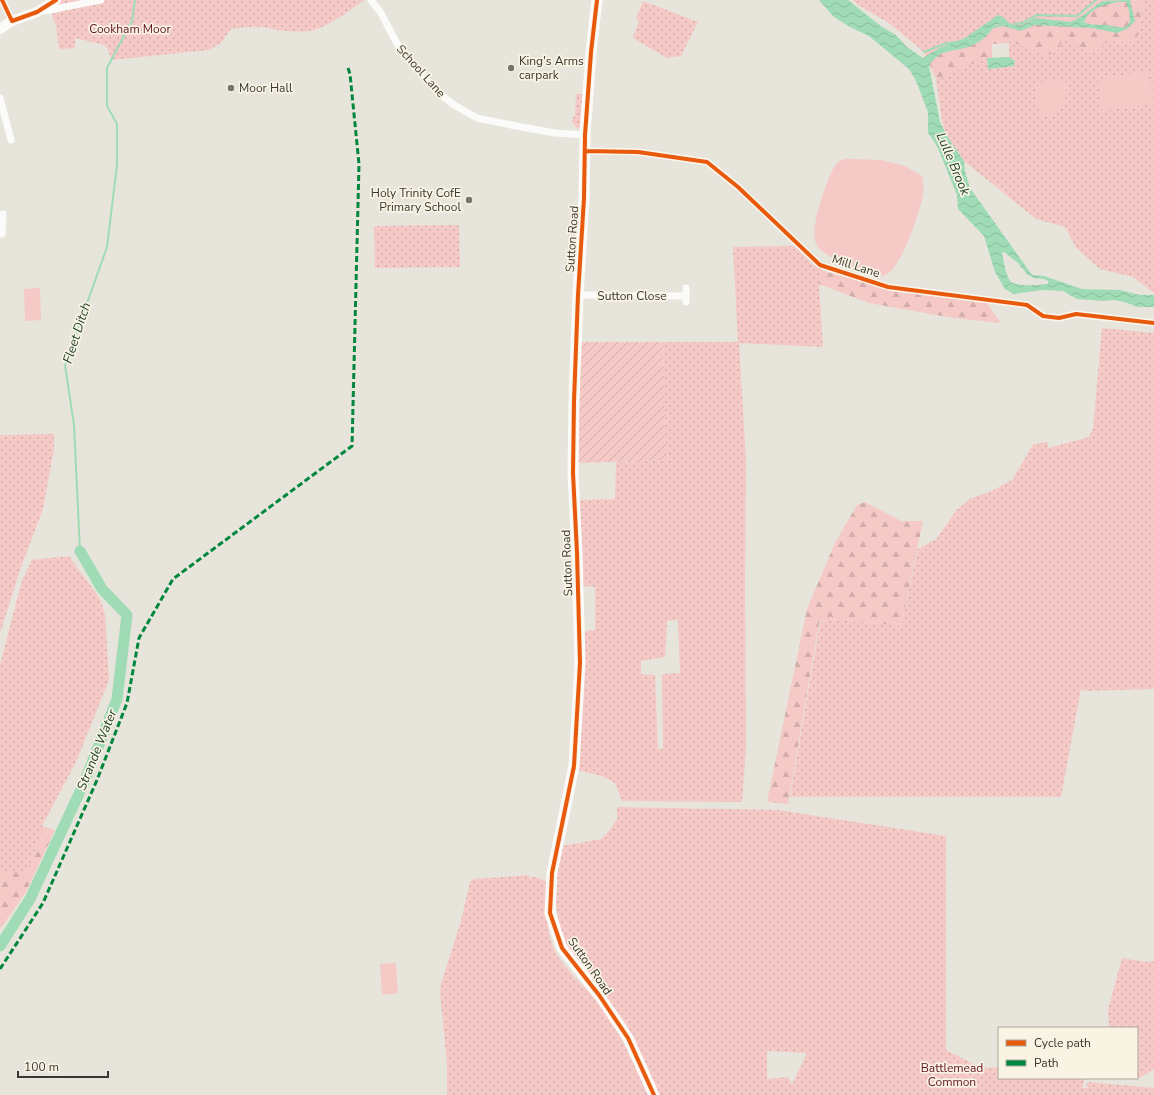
<svg xmlns="http://www.w3.org/2000/svg" width="1154" height="1095" font-family="'Nunito Sans',sans-serif">
	<style>
		.grass { fill: url(#grass-dots); fill-rule: evenodd }
		.forest { fill: url(#forest-firs) }
		.garden { fill: url(#garden-furrows) }
		.pitch { fill: #f4c9c6 }
		.water { fill: url(#water-waves); fill-rule: evenodd }
		.lines { fill: none; stroke-linecap: round; stroke-linejoin: round }
		.stream { stroke: #9fdcb6; stroke-width: 2 }
		.river { stroke: #9fdcb6; stroke-width: 11 }
		.street { stroke: #fbfbfa; stroke-width: 7 }
		.secondary { stroke: #fbfbfa; stroke-width: 10 }
		.primary { stroke: #fbfbfa; stroke-width: 11 }
		.quiet { stroke: #00873e; stroke-width: 3; stroke-dasharray: 6 3; stroke-linecap: butt }
		.cycleway-casing { stroke: #f9f3e4; stroke-width: 6 }
		.cycleway { stroke: #e8590c; stroke-width: 4 }
		.poi-dot { fill: #76746d; stroke: #f9f3e4; stroke-width: 1.5 }
		.labels { text-anchor: middle; dominant-baseline: central; stroke-width: 3.5; stroke-linejoin: round; paint-order: stroke }
		.park-label { font-size: 12px; fill: #661320; stroke: #f9f3e4 }
		.poi-label { font-size: 12px; fill: #393731; stroke: #f9f3e4; text-anchor: start }
		.street-label { font-size: 12px; fill: #393731; stroke: #f9f3e4 }
		.water-label { font-size: 13px; font-style: italic; fill: #1e442e; stroke: #f9f3e4 }
	</style>
	<defs>
		<pattern id="grass-dots" width="8" height="8" patternUnits="userSpaceOnUse"><rect width="8" height="8" fill="#f4c9c6"/><path d="M2 2h.1M6 6h.1" fill="none" stroke="#d2adab" stroke-width="1.8" stroke-linecap="round"/></pattern>
		<pattern id="forest-firs" width="22" height="20" patternUnits="userSpaceOnUse"><rect width="22" height="20" fill="#f4c9c6"/><path d="M5 1l3.5 6h-7zM16 11l3.5 6h-7z" fill="#d2adab"/></pattern>
		<pattern id="garden-furrows" width="10" height="10" patternUnits="userSpaceOnUse"><rect width="10" height="10" fill="#f4c9c6"/><path d="M-1 1l2-2M0 10L10 0M9 11l2-2" fill="none" stroke="#d2adab"/></pattern>
		<pattern id="water-waves" width="16" height="10" patternUnits="userSpaceOnUse"><rect width="16" height="10" fill="#9fdcb6"/><path d="M0 5q4-4 8 0t8 0" fill="none" stroke="#8abd9d"/></pattern>
	</defs>
	<rect width="100%" height="100%" fill="#e7e4dc"/>
	<path class="grass" d="M48,0H364C354,8 325,28 314,30C297,34 278,30 262,27C251,26 241,28 231,29L220,44L209,50L112,60L107,48L104,45L75,38V48L62,49L59,48L56,26L47,1Z
		M853,0H1096L1077,16L1037,15L1022,23L981,28L968,40L944,44L924,52L889,23L858,5Z
		M1145,0H1154V293L1133,277L1100,269L1076,248L1065,227L1036,219L964,161L949,139L943,126L936,79L987,58L988,69L1014,66L1015,61L1009,57V41L1047,55L1062,41H1072L1086,52L1106,41L1136,42Z
		M643,1L698,22L681,56L667,58L633,38L639,20L636,19Z
		M576,94H583L580,126L577,129L572,121L575,114Z
		M459,225L460,267L375,268L374,226Z
		M794,246L814,265L819,268V284L823,347L739,343L746,458L745,584L746,750L742,802L622,801L615,783L602,776L576,770L585,631L595,630V587L582,586L579,500L615,499L616,462L669,460L666,446L663,342H738L733,247ZM678,620L680,673L662,674L663,749H658L655,675L641,674V661L665,657L667,621Z
		M1102,328L1154,333V689L1085,691L1081,689L1061,797H790L820,623L829,619L901,626L918,549L936,539L956,511L969,499L992,491L1013,479L1033,444L1048,442V448L1089,437L1093,429Z
		M54,434V449L43,509L20,570L0,633V435Z
		M69,556L100,599L105,615L109,680L76,762L42,826L45,827L26,874L0,871V665L22,580L32,560Z
		M617,807L778,810L946,836V1050L981,1068L999,1067V1078H1085L1082,1088H1088L1086,1084L1089,1082L1154,1088V1095H447V1063L440,992L441,984L461,921L470,882L474,879L529,875V877H536L547,882C547,909 544,938 561,961C576,981 596,996 609,1016C619,1031 626,1049 635,1065L632,1034L620,1016L566,946L560,928L555,900L556,873L562,846L601,839L608,832L617,819ZM767,1051L807,1053L792,1084L788,1077L767,1079Z
		M1122,958L1146,962L1154,961V1069L1140,1078L1137,1077V1028H1109L1108,1010Z"/>
	<path class="forest" d="M1096,0H1145L1136,42L1106,41L1097,52H1086L1072,41H1062L1058,51L1047,55L1009,41V43L992,44V58H987L936,79L924,52L944,44L968,40L981,28L1022,23L1037,15L1077,16Z
		M819,268L827,272L853,279L986,302L1001,323L953,318L869,303L819,284Z
		M865,502L901,521H923L901,626L829,619L819,623L788,804L767,802L807,609L835,543L857,505Z
		M45,827L55,830L26,892L0,929V871L26,873Z"/>
	<path class="garden" d="M580,342H663L666,446L669,460L578,463Z"/>
	<path class="pitch" d="M1148,71L1153,104L1102,111L1098,79Z
		M1043,79L1067,82L1065,107H1058L1057,117L1040,115L1041,110L1036,109L1038,84H1042Z
		M850,159L881,160L905,166L922,176C923,182 924,188 923,195C920,211 901,272 883,276C865,270 835,263 821,250C819,248 815,243 815,240C811,225 827,177 836,164C839,160 845,159 850,159Z
		M40,288L41,320L25,321L24,289Z
		M396,963L398,993L382,995L380,964Z"/>
	<path class="water" d="M819,0H848L882,27L896,35L907,47L923,58L939,48L965,38L998,15L1003,17L1012,26L1022,25L1035,18L1071,22L1082,16L1102,1L1130,0L1135,21L1127,29L1117,33L1092,28L1035,25L1020,31L997,24C990,32 983,41 973,45C956,53 940,47 929,66L940,122L949,139L964,161L965,171L970,188L1032,275L1044,276L1082,289L1120,290L1140,295H1154V307H1138L1124,302L1113,300L1103,301L1077,299L1063,291L1042,290L1014,294L1005,289L995,272L984,236L958,209L957,195L937,146L928,133V112L916,81L909,69L869,36L850,27L834,17ZM1118,2H1126L1129,10L1130,22L1126,27C1118,28 1114,26 1106,25C1097,24 1093,26 1084,22C1088,9 1106,4 1118,2ZM1004,252L1018,263L1027,274L1033,278L1044,279L1048,281V284C1041,285 1015,287 1010,281C1005,272 1004,262 1002,253Z
		M1009,57L1015,61L1014,66L988,69L987,58Z"/>
	<g class="lines">
		<path class="stream" d="M1009,25L1022,23L1037,15L1077,16L1096,0
			M993,27L1003,25
			M924,52L944,44L955,42
			M80,551L74,425L65,365L107,247L117,165V124L107,106V68L132,21L135,0"/>
		<path class="river" d="M0,946L30,899L84,783L117,699L127,615L102,589L80,551"/>
		<path class="street" d="M2,0L12,21
			M371,0L381,13L395,40L404,55L441,95L454,105L477,118L516,126L555,133L585,135
			M39,11L52,10L64,7L101,0
			M0,98L11,140
			M585,151L638,152L707,162L738,187L820,265L888,287L1027,305L1043,316L1059,318L1076,314L1154,323
			M0,234H2L3,214
			M686,288V302
			M578,295L686,296"/>
		<path class="secondary" d="M0,29L12,21L37,12L56,0"/>
		<path class="primary" d="M597,0L591,52L585,135L584,198L578,295L574,401L573,473L577,553L580,663L574,766L552,873L550,913L562,948L599,995L628,1038L654,1095"/>
		<path class="quiet" d="M0,969L43,903L97,780L127,703L139,638L173,579L352,446L359,164L350,74L348,68"/>
		<defs>
			<path id="cycleway" d="M2,0L12,21L37,12L56,0
				M597,0L591,52L585,135L584,198L578,295L574,401L573,473L577,553L580,663L574,766L552,873L550,913L562,948L599,995L628,1038L654,1095
				M585,151L638,152L707,162L738,187L820,265L888,287L1027,305L1043,316L1059,318L1076,314L1154,323"/>
		</defs>
		<use href="#cycleway" class="cycleway-casing"/>
		<use href="#cycleway" class="cycleway"/>
	</g>
	<g class="poi-dot">
		<circle cx="511" cy="68" r="4"/>
		<circle cx="231" cy="88" r="4"/>
		<circle cx="469" cy="200" r="4"/>
	</g>
	<g class="labels">
		<g class="park-label">
			<text x="130" y="29">Cookham Moor</text>
			<text x="952" y="1068">Battlemead<tspan x="952" dy="14">Common</tspan></text>
		</g>
		<g class="poi-label">
			<text x="519" y="61">King's Arms<tspan x="519" dy="14">carpark</tspan></text>
			<text x="239" y="88">Moor Hall</text>
			<text x="461" y="193" text-anchor="end">Holy Trinity CofE<tspan x="461" dy="14">Primary School</tspan></text>
		</g>
		<g class="street-label">
			<text transform="translate(421 71) rotate(48)">School Lane</text>
			<text transform="translate(572 239) rotate(-86)">Sutton Road</text>
			<text transform="translate(856 266) rotate(18)">Mill Lane</text>
			<text x="632" y="296">Sutton Close</text>
			<text transform="translate(567 563) rotate(-92)">Sutton Road</text>
			<text transform="translate(590 966) rotate(55)">Sutton Road</text>
		</g>
		<g class="water-label">
			<text transform="translate(953 164) rotate(67)">Lulle Brook</text>
			<text transform="translate(77 333) rotate(-72)">Fleet Ditch</text>
			<text transform="translate(97 750) rotate(-68)">Strande Water</text>
		</g>
	</g>
	<rect x="998" y="1027" width="140" height="52" fill="#f9f3e4" stroke="#aca89c"/>
	<rect x="1006" y="1040" width="20" height="6" fill="#e8590c" stroke="#aca89c"/>
	<text x="1034" y="1047" font-size="12" fill="#393731">Cycle path</text>
	<rect x="1006" y="1060" width="20" height="6" fill="#00873e" stroke="#aca89c"/>
	<text x="1034" y="1067" font-size="12" fill="#393731">Path</text>
	<path d="M18 1071v6h90v-6" fill="none" stroke="#393731" stroke-width="2"/>
	<text x="24" y="1071" font-size="12" fill="#393731" stroke="#f9f3e4" stroke-width="3" paint-order="stroke">100 m</text>
</svg>
